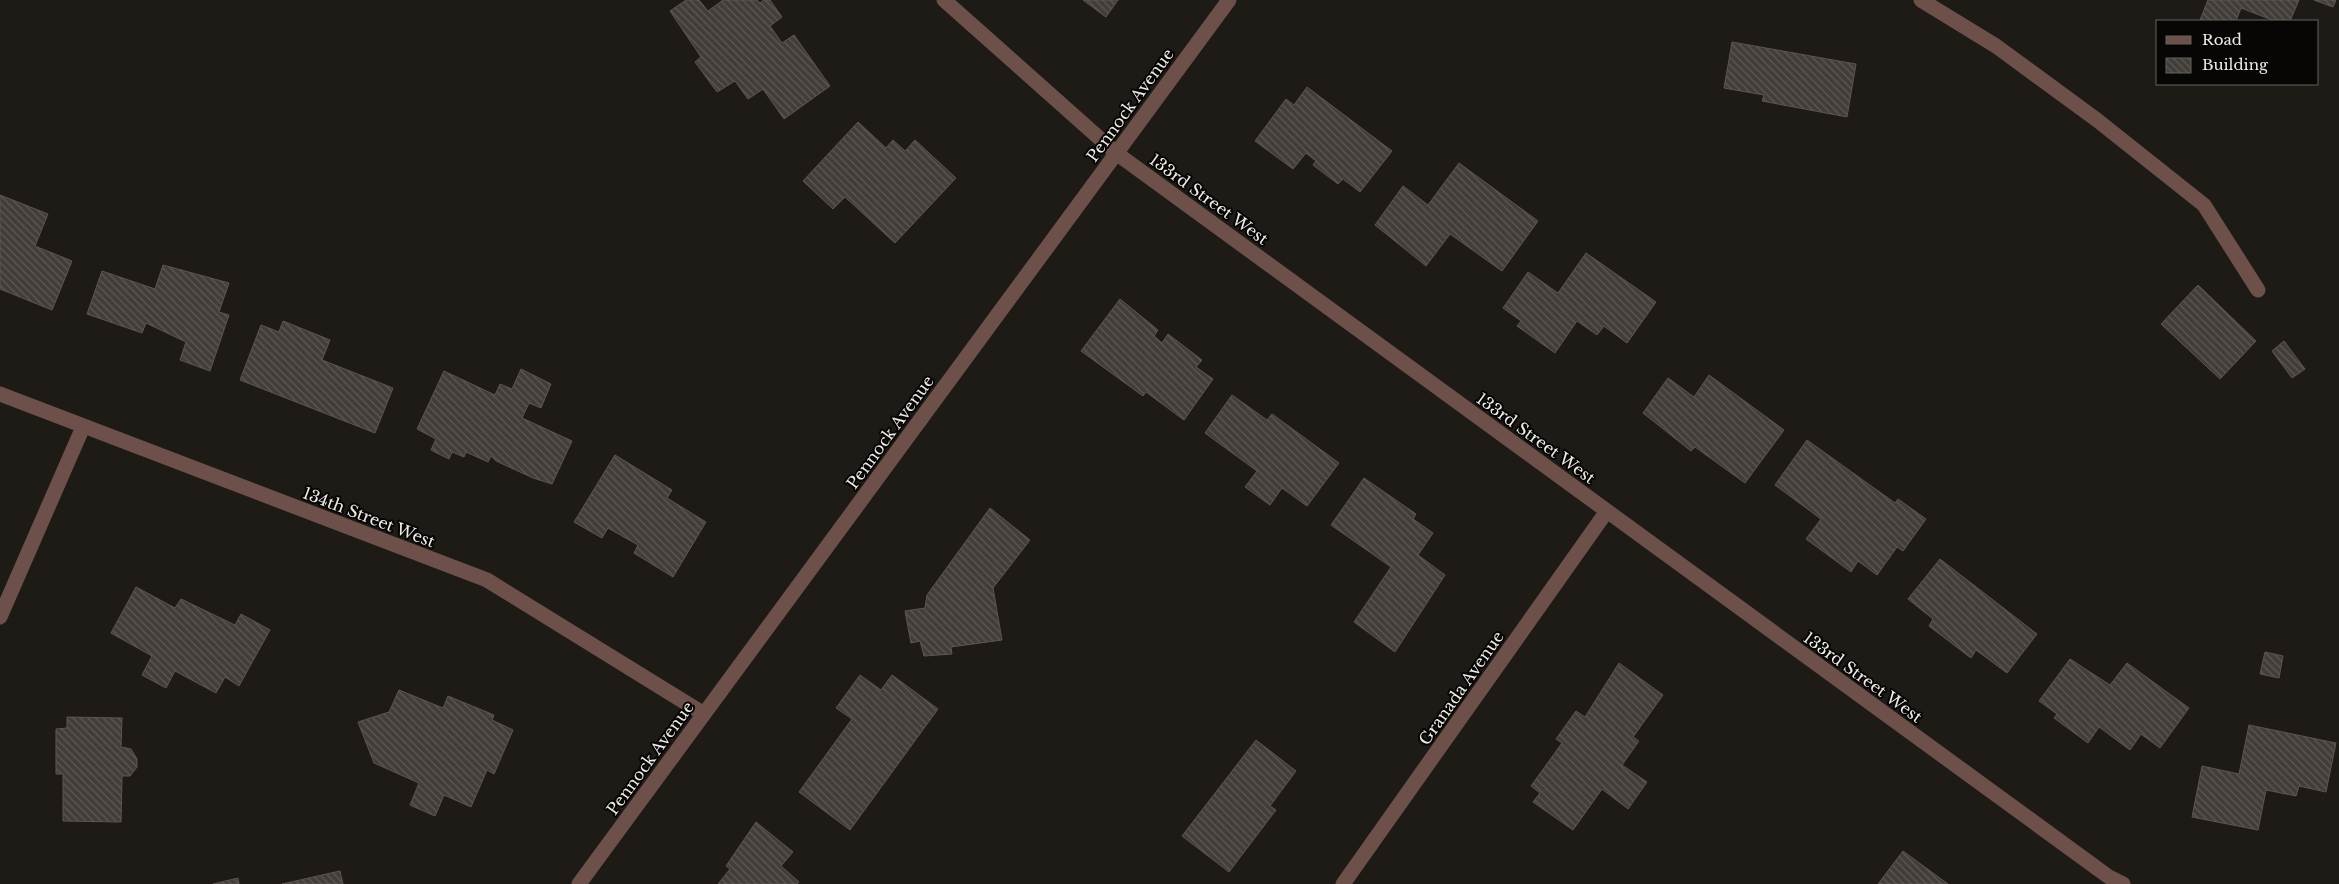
<svg xmlns="http://www.w3.org/2000/svg" width="2339" height="884" font-family="'Libre Baskerville',serif">
	<style>
		.building { fill: url(#building-back-hatch); stroke: #5b5651 }
		.lines { fill: none; stroke-linecap: round; stroke-linejoin: round }
		.minor { stroke: #6c5049; stroke-width: 15 }
		.labels { text-anchor: middle; dominant-baseline: central; stroke-width: 4; stroke-linejoin: round; paint-order: stroke }
		.street-label { font-size: 16px; fill: #eeebe8; stroke: #070604 }
	</style>
	<defs>
		<pattern id="building-back-hatch" width="6" height="6" patternUnits="userSpaceOnUse" patternTransform="scale(1.25)"><rect width="6" height="6" fill="#423d38"/><path d="M-1 5l2 2M0 0l6 6M5-1l2 2" fill="none" stroke="#5e5955"/></pattern>
	</defs>
	<rect width="100%" height="100%" fill="#1e1a16"/>
	<path class="building" d="M686,0H699L708,11L723,0H757L760,3L764,0H770L782,17L770,26L782,43L794,35L830,86L784,119L763,89L748,99L735,81L717,92L695,62L701,57L670,11Z
		M1083,0H1118L1106,17Z
		M2208,0H2299L2290,21H2275L2241,8L2236,21H2204L2200,20Z
		M2314,0H2336L2333,7Z
		M1732,42L1856,64L1847,117L1762,101L1764,95L1724,88Z
		M1307,87L1392,151L1360,192L1343,179L1338,184L1313,165L1316,161L1306,153L1293,169L1255,141L1286,99L1294,105Z
		M858,122L886,148L893,140L905,151L915,140L956,178L895,243L845,197L833,209L803,181Z
		M1459,163L1538,221L1502,271L1450,234L1426,266L1375,225L1403,186L1428,205Z
		M0,195L48,214L35,246L72,261L52,310L0,289Z
		M1586,253L1656,302L1627,343L1604,326L1597,335L1577,321L1555,353L1517,326L1521,321L1503,308L1528,272L1558,293Z
		M163,265L229,283L219,312L229,315L210,371L180,360L186,342L146,323L142,333L87,314L102,271L155,289Z
		M2198,285L2256,341L2220,379L2161,324Z
		M1120,299L1158,330L1154,336L1162,343L1168,334L1202,360L1196,367L1213,379L1184,420L1146,392L1143,396L1081,351Z
		M283,321L330,340L322,360L393,388L375,433L240,380L261,325L279,332Z
		M2284,341L2305,369L2292,378L2272,351Z
		M521,369L551,384L541,408L529,403L522,418L572,441L552,484L533,478L496,461L491,456L488,462L466,452L464,457L452,452L449,459L431,450L436,439L417,429L444,371L495,395L500,384L512,389Z
		M1709,375L1784,430L1745,483L1695,447L1691,451L1643,413L1668,378L1694,397Z
		M1232,395L1267,420L1272,414L1339,463L1307,506L1282,488L1270,505L1245,487L1257,471L1205,433Z
		M1807,440L1895,503L1898,499L1926,519L1903,551L1897,547L1877,575L1858,561L1851,572L1806,539L1821,519L1775,485Z
		M615,455L672,490L667,498L706,522L673,577L634,553L638,545L608,528L602,538L574,522Z
		M1364,478L1416,514L1413,519L1433,533L1418,555L1445,575L1395,652L1354,622L1391,567L1331,525Z
		M990,508L1030,540L993,588L1002,640L951,647L952,654L924,656L920,641L911,643L905,611L925,608L927,595Z
		M1940,559L2037,634L2007,673L1976,650L1971,658L1929,626L1933,619L1908,599Z
		M136,587L175,608L181,599L235,625L241,614L270,630L239,686L225,677L216,693L175,671L166,688L142,675L152,656L111,633Z
		M2265,652L2283,656L2279,678L2260,674Z
		M2070,659L2110,685L2127,663L2189,708L2160,748L2141,734L2130,750L2099,727L2088,743L2054,718L2057,714L2039,701Z
		M1619,663L1663,695L1633,737L1639,741L1622,765L1647,782L1628,809L1602,789L1573,830L1533,802L1540,793L1531,786L1562,743L1556,739L1576,711L1585,717Z
		M860,675L881,690L892,675L938,709L850,830L799,792L852,719L836,708Z
		M399,690L443,708L448,696L494,715L492,720L513,730L494,774L487,770L471,807L444,795L435,816L410,805L419,783L374,763L358,722L389,712Z
		M67,717L122,718L121,747L131,749L137,759V767L130,776H122L121,822L63,821V774H56V729L67,728Z
		M2249,725L2336,743L2326,792L2299,786L2296,796L2266,790L2258,830L2192,817L2202,766L2239,774Z
		M1256,740L1296,771L1270,806L1276,810L1229,872L1182,836Z
		M756,822L793,852L781,866L799,882L797,884H718L730,869L726,866Z
		M1903,851L1948,884H1878Z
		M340,871L343,884H282Z
		M238,878L239,884H213Z"/>
	<g class="lines">
		<path class="minor" d="M944,0L1116,153L2109,877L2123,884
			M1921,0L1996,46L2097,120L2204,205L2258,290
			M0,394L487,580L704,714
			M0,617L83,427
			M579,884L1229,0
			M1343,884L1607,511"/>
	</g>
	<g class="labels">
		<g class="street-label">
			<text transform="translate(1130 105) rotate(-54)">Pennock Avenue</text>
			<text transform="translate(1209 199) rotate(36)">133rd Street West</text>
			<text transform="translate(890 432) rotate(-54)">Pennock Avenue</text>
			<text transform="translate(1536 438) rotate(36)">133rd Street West</text>
			<text transform="translate(369 517) rotate(21)">134th Street West</text>
			<text transform="translate(1863 677) rotate(36)">133rd Street West</text>
			<text transform="translate(1461 688) rotate(-55)">Granada Avenue</text>
			<text transform="translate(650 758) rotate(-54)">Pennock Avenue</text>
		</g>
	</g>
	<rect x="2156" y="20" width="162" height="65" fill="#070604" stroke="#63625f"/>
	<rect x="2166" y="36" width="25" height="8" fill="#6c5049" stroke="#63625f"/>
	<text x="2202" y="45" font-size="15" fill="#eeebe8">Road</text>
	<rect x="2166" y="58" width="25" height="15" fill="url(#building-back-hatch)" stroke="#63625f"/>
	<text x="2202" y="70" font-size="15" fill="#eeebe8">Building</text>
</svg>
